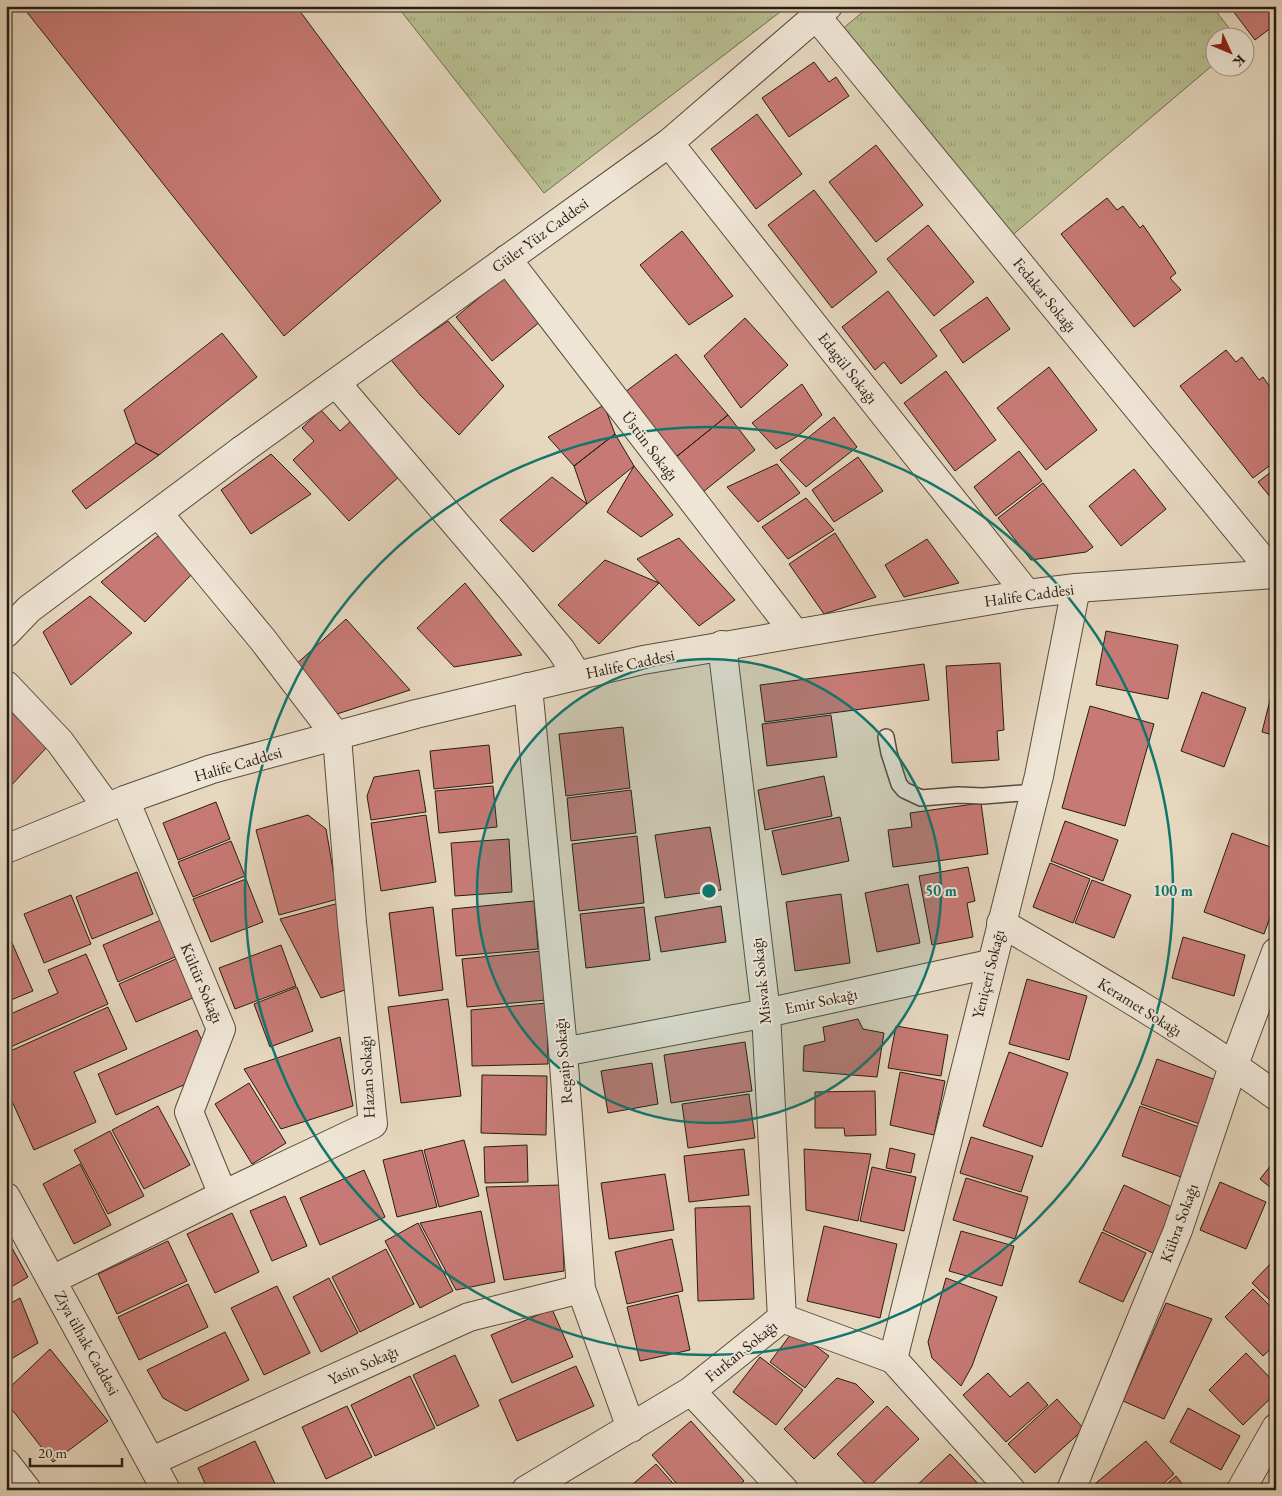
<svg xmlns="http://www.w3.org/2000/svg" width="1282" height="1496" font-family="'EB Garamond',serif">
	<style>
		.grass { fill: url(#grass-tufts); stroke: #6e6e52 }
		.building { fill: #c77a75; stroke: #261d14 }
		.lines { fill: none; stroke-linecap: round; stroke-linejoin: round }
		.service-casing { stroke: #564c3f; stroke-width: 18 }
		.minor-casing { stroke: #564c3f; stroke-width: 30 }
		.tertiary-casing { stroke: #564c3f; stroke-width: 30 }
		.service { stroke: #efe5d5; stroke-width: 15 }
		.minor { stroke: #efe5d5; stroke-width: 28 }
		.tertiary { stroke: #efe5d5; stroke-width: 28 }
		.ring { fill: none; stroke: #0f766e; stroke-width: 2.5 }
		.labels { text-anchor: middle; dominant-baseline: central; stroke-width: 4; stroke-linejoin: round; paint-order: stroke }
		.street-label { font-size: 16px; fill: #261d14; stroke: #efe5d5 }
		.centre { fill: #0f766e; stroke: #efe5d5; stroke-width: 2.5 }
		.ring-label { font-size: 15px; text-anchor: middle; font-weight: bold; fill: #0f766e; stroke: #efe5d5; stroke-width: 4; stroke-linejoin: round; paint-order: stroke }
	</style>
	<defs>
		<pattern id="grass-tufts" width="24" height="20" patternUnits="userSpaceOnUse" patternTransform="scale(1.25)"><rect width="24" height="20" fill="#b7be90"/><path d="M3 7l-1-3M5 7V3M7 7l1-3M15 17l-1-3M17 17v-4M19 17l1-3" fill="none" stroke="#9da37b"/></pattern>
	</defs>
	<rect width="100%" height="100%" fill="#e6d7bf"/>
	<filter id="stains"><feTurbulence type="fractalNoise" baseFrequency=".004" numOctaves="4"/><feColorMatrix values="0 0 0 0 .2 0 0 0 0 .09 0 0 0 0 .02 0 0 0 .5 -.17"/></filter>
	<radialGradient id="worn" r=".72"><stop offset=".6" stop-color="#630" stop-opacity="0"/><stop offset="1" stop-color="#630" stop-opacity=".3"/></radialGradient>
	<path class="grass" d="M397,6H788L544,193Z
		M870,6H1212L1236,37L1214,38V64L996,249L834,36Z"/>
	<path class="building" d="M22,6H296L441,201L284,336Z
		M1232,6H1276V24L1255,40L1230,7Z
		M814,62L829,82L836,77L849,96L789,137L762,98Z
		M757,114L802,174L756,209L711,149Z
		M876,145L923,205L876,242L829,182Z
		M814,190L877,272L832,308L768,225Z
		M1107,198L1117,210L1123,206L1140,228L1143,225L1176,273L1170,278L1181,290L1134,327L1061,234Z
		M928,225L974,282L934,316L887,259Z
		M682,231L733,296L689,325L640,265Z
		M504,277L541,321L492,361L456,317Z
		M888,291L937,356L901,384L884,362L875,370L842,327Z
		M987,297L1010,329L963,363L940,330Z
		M745,318L788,365L741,408L704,356Z
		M448,321L504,386L459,435L421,396L391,360Z
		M222,333L257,377L159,455L136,443L124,410Z
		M1226,350L1236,362L1242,357L1259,380L1263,377L1276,396V461L1253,478L1180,386Z
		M676,354L728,415L676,457L625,392Z
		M1049,367L1097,430L1046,470L997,408Z
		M946,371L996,440L955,471L904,403Z
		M802,384L822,415L798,436L776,449L752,423Z
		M604,405L615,434L574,466L548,437Z
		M321,410L340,431L351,421L401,475L349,521L293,460L314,441L302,428Z
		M728,415L755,450L703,492L676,457Z
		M834,417L857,447L806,487L780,460Z
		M615,434L634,466L587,504L574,466Z
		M136,443L159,455L86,509L72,491Z
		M1019,451L1042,481L996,516L974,487Z
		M271,454L311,494L251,534L221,490Z
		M858,457L883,491L834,522L812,490Z
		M777,464L800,493L758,522L727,487Z
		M634,466L673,515L641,537L607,512Z
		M1276,468V504L1258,482Z
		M1134,469L1166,509L1121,546L1089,506Z
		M552,477L587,504L533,552L500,520Z
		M1043,483L1093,547L1086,552L1031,560L998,518Z
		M806,498L834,530L788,559L762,527Z
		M835,533L876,597L824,614L789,564Z
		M158,536L196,570L145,622L101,582Z
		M679,538L735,600L699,626L637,559Z
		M927,539L959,583L904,597L885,565Z
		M605,560L659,583L599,644L558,605Z
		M465,583L522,655L454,667L417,628Z
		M90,596L132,633L71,685L43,632Z
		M346,619L410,690L337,714L292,668Z
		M1106,631L1178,645L1168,699L1096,685Z
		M1000,663L1004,730L997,731L999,760L952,763L946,666Z
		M924,664L929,700L765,722L760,685Z
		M1276,675V691L1272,690Z
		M1202,692L1246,708L1224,767L1181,751Z
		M1272,692L1276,693V736L1262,732Z
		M6,700L48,746L6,791Z
		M1090,706L1154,724L1125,826L1062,808Z
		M831,715L837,757L767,766L762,724Z
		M623,727L630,788L566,796L559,734Z
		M489,745L493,783L434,789L430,751Z
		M419,770L426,812L371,820L367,796L374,777Z
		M824,776L832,816L765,830L758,790Z
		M493,786L497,827L439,833L435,791Z
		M631,790L636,833L571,841L567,798Z
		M216,802L230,839L178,860L163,823Z
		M981,803L988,854L893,867L888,830L912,827L910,813Z
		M308,815L326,829L338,899L279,915L256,830Z
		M426,815L436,882L381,891L371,823Z
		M840,817L849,861L782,875L772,831Z
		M1065,821L1118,840L1103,881L1051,861Z
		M710,827L721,890L665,898L655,835Z
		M1232,833L1276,849V901L1264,934L1204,912Z
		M637,836L644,903L579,911L572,844Z
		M509,839L512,892L455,896L451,843Z
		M231,841L245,876L193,897L178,862Z
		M1050,863L1090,879L1073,923L1033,907Z
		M968,867L975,901L967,903L973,937L932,945L919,876Z
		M137,872L153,914L92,939L76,897Z
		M246,879L263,922L211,942L193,899Z
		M1092,880L1131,895L1114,938L1075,923Z
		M908,884L920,943L877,952L865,893Z
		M841,894L850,963L795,971L786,902Z
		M71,895L91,944L44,963L24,914Z
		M534,901L538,949L456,956L452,909Z
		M339,903L348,989L321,998L280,919Z
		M721,906L726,942L661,952L655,917Z
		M433,907L443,990L399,996L389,913Z
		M644,907L650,960L586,968L580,914Z
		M161,920L177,956L118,982L103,945Z
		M6,929L33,991L6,1002Z
		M1183,937L1245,955L1234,996L1172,978Z
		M281,945L296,986L235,1009L219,968Z
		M542,951L546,1000L467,1007L462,959Z
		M86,954L108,1004L6,1049V1016L58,993L48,970Z
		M178,958L195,997L136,1022L119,984Z
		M1027,979L1087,996L1069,1060L1009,1044Z
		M297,987L313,1031L270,1047L254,1004Z
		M448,999L461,1096L401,1103L388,1007Z
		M547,1003L548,1064L472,1066L471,1010Z
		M108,1007L127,1049L74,1072L96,1122L34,1150L6,1088V1053Z
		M858,1019L863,1029L884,1033L877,1077L803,1071L804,1046L825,1041L823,1027Z
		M896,1026L948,1035L941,1076L888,1068Z
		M197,1030L205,1047L188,1083L116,1115L98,1074Z
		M340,1037L353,1106L281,1129L244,1069Z
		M745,1042L752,1091L671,1103L664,1055Z
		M1009,1052L1068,1073L1042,1147L983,1126Z
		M1157,1059L1216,1080L1200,1124L1141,1104Z
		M652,1063L658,1104L608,1113L601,1071Z
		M900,1072L945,1081L934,1135L890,1125Z
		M482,1075L547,1076L546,1135L481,1133Z
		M249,1083L286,1143L252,1164L215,1104Z
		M875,1091L876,1135L845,1136L844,1128H815V1092Z
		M749,1094L755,1138L688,1148L682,1104Z
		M158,1106L190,1165L144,1189L112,1130Z
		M1140,1106L1199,1127L1181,1177L1122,1156Z
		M110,1131L144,1196L108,1214L74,1150Z
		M971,1137L1033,1156L1021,1192L960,1173Z
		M464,1140L479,1196L439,1207L424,1150Z
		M527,1145L528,1182L485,1183L484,1147Z
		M890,1148L915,1154L911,1173L886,1168Z
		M744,1149L749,1195L689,1202L684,1156Z
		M804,1149L871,1154L858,1221L806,1210Z
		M422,1150L437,1207L397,1217L383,1160Z
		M1276,1159V1192L1260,1179Z
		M80,1164L111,1225L74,1244L43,1184Z
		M872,1167L916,1177L904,1231L860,1221Z
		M364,1170L385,1217L320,1245L300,1198Z
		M665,1174L674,1230L609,1239L601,1183Z
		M966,1178L1028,1197L1015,1239L953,1220Z
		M1220,1182L1266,1202L1246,1249L1200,1230Z
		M561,1185L564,1271L504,1280L486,1187Z
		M1124,1185L1174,1208L1153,1253L1103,1230Z
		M285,1196L307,1246L272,1261L250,1211Z
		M750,1206L754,1299L698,1301L695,1208Z
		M481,1211L495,1282L456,1290L420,1223Z
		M232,1213L259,1272L215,1293L187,1234Z
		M418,1223L453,1291L420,1308L385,1241Z
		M824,1226L897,1244L880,1318L807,1301Z
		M961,1231L1014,1246L1002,1286L949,1271Z
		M1102,1232L1146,1253L1123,1302L1079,1282Z
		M6,1237L28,1277L6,1290Z
		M672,1239L683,1291L627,1304L615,1252Z
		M168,1241L187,1281L117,1314L98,1274Z
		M386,1249L414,1304L360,1332L332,1277Z
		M1276,1258V1306L1252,1283Z
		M329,1278L358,1333L321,1352L293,1297Z
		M946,1278L997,1297L972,1366L961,1386L932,1358L928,1342Z
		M188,1284L208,1327L139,1360L118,1317Z
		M277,1286L310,1353L264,1375L231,1308Z
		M1253,1289L1276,1312V1344L1263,1356L1225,1317Z
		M678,1295L690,1350L640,1361L627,1307Z
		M20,1298L38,1343L6,1362V1306Z
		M1166,1303L1212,1319L1164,1419L1123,1401Z
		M552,1309L573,1357L512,1383L491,1335Z
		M794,1330L829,1356L805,1388L770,1362Z
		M225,1332L249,1380L186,1411L163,1398L147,1370Z
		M50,1349L108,1421L53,1462L6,1402V1391Z
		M1246,1353L1276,1384V1393L1243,1425L1209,1390Z
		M455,1355L479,1406L437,1426L413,1375Z
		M760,1357L803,1390L776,1425L733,1392Z
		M576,1366L594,1406L517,1441L499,1400Z
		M988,1373L1010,1397L1028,1382L1048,1405L1006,1442L963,1395Z
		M410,1376L435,1428L375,1456L351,1405Z
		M837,1378L856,1384L874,1402L814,1459L784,1429Z
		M1057,1399L1084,1429L1035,1473L1008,1444Z
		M347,1406L372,1457L326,1479L302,1427Z
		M887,1406L919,1439L869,1487L837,1454Z
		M1188,1408L1240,1436L1221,1470L1170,1442Z
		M691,1421L744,1481L734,1490H682L652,1455Z
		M255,1441L278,1490H208L198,1468Z
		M1146,1441L1174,1474L1156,1490H1093L1096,1483Z
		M950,1454L984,1490H912Z
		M656,1464L679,1490H626Z
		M1176,1476L1187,1490H1160Z
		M581,1485L585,1490H574Z"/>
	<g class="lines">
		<defs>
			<path id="service" d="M886,737L889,753L899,784L904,790L921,798L958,795L983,796L1035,792"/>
			<path id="minor" d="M816,16L1274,574
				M669,143L1027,594
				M507,259L794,632
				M336,383L513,591L561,650L577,675
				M6,633L29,609L242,450
				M722,645L766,1013L782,1318
				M6,685L60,742L107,807
				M528,687L562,1038L581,1289L631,1428
				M125,800L221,1029L189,1112L223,1195
				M1001,923C1094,977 1189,1032 1276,1096
				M563,1052L766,1013L990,964
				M52,1280L223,1195L373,1124L352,923L337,737L263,640L158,513
				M893,1359L1039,776L1076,588
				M691,1391L784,1490
				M152,1461L469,1317L581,1289
				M6,1463L27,1490
				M526,1490L691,1391L782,1318L893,1359L1011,1490
				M1071,1490L1178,1230L1228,1081L1276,952
				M1241,1490L1276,1428"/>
			<path id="tertiary" d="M242,450L669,143L828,6
				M6,849L125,800L212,769L416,714L643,660L1027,594L1076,588L1276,574
				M6,1197L166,1490"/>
		</defs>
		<use href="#service" class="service-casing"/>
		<use href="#minor" class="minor-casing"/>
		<use href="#tertiary" class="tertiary-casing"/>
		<use href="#service" class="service"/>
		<use href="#minor" class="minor"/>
		<use href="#tertiary" class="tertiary"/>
	</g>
	<circle cx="709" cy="891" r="232" fill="#0f766e" fill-opacity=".12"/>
	<g class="ring">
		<circle cx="709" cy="891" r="232"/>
		<circle cx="709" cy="891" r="464"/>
	</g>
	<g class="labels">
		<g class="street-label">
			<text transform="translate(540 235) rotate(-36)">Güler Yüz Caddesi</text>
			<text transform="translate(1045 295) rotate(51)">Fedakar Sokağı</text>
			<text transform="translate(848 368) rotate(52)">Edagül Sokağı</text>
			<text transform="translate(650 446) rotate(53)">Üstün Sokağı</text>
			<text transform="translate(1029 595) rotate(-8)">Halife Caddesi</text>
			<text transform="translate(630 664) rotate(-12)">Halife Caddesi</text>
			<text transform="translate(238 764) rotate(-16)">Halife Caddesi</text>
			<text transform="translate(988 974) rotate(-76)">Yeniçeri Sokağı</text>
			<text transform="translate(761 981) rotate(-96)">Misvak Sokağı</text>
			<text transform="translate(202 983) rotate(67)">Kültür Sokağı</text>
			<text transform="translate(821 1001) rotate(-12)">Emir Sokağı</text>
			<text transform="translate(1140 1007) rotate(32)">Keramet Sokağı</text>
			<text transform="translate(563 1061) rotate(-95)">Regaip Sokağı</text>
			<text transform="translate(367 1077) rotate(-93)">Hazan Sokağı</text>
			<text transform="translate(1179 1223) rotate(-70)">Kübra Sokağı</text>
			<text transform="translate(87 1343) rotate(61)">Ziya ülhak Caddesi</text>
			<text transform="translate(741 1351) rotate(-39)">Furkan Sokağı</text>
			<text transform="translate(363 1365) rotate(-24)">Yasin Sokağı</text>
		</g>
	</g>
	<circle cx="709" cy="891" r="8" class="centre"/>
	<g class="ring-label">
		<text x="941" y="896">50 m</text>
		<text x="1173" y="896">100 m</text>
	</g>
	<rect width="1282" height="1496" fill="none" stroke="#e6d7bf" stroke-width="25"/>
	<rect x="8" y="8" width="1267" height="1481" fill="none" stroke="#261d14" stroke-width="2.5"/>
	<rect x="12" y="12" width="1257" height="1471" fill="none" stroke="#261d14"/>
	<g transform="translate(1230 52) rotate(134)"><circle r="24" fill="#efe5d5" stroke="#9f9588"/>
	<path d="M0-4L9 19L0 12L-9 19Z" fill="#8f2418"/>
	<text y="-8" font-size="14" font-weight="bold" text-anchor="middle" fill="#261d14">K</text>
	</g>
	<path d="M30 1458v8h92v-8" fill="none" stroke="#261d14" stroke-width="2.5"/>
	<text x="38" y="1458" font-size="15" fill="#261d14" stroke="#efe5d5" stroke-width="4" paint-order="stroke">20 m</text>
	<rect width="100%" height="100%" filter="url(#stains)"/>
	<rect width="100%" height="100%" fill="url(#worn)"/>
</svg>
